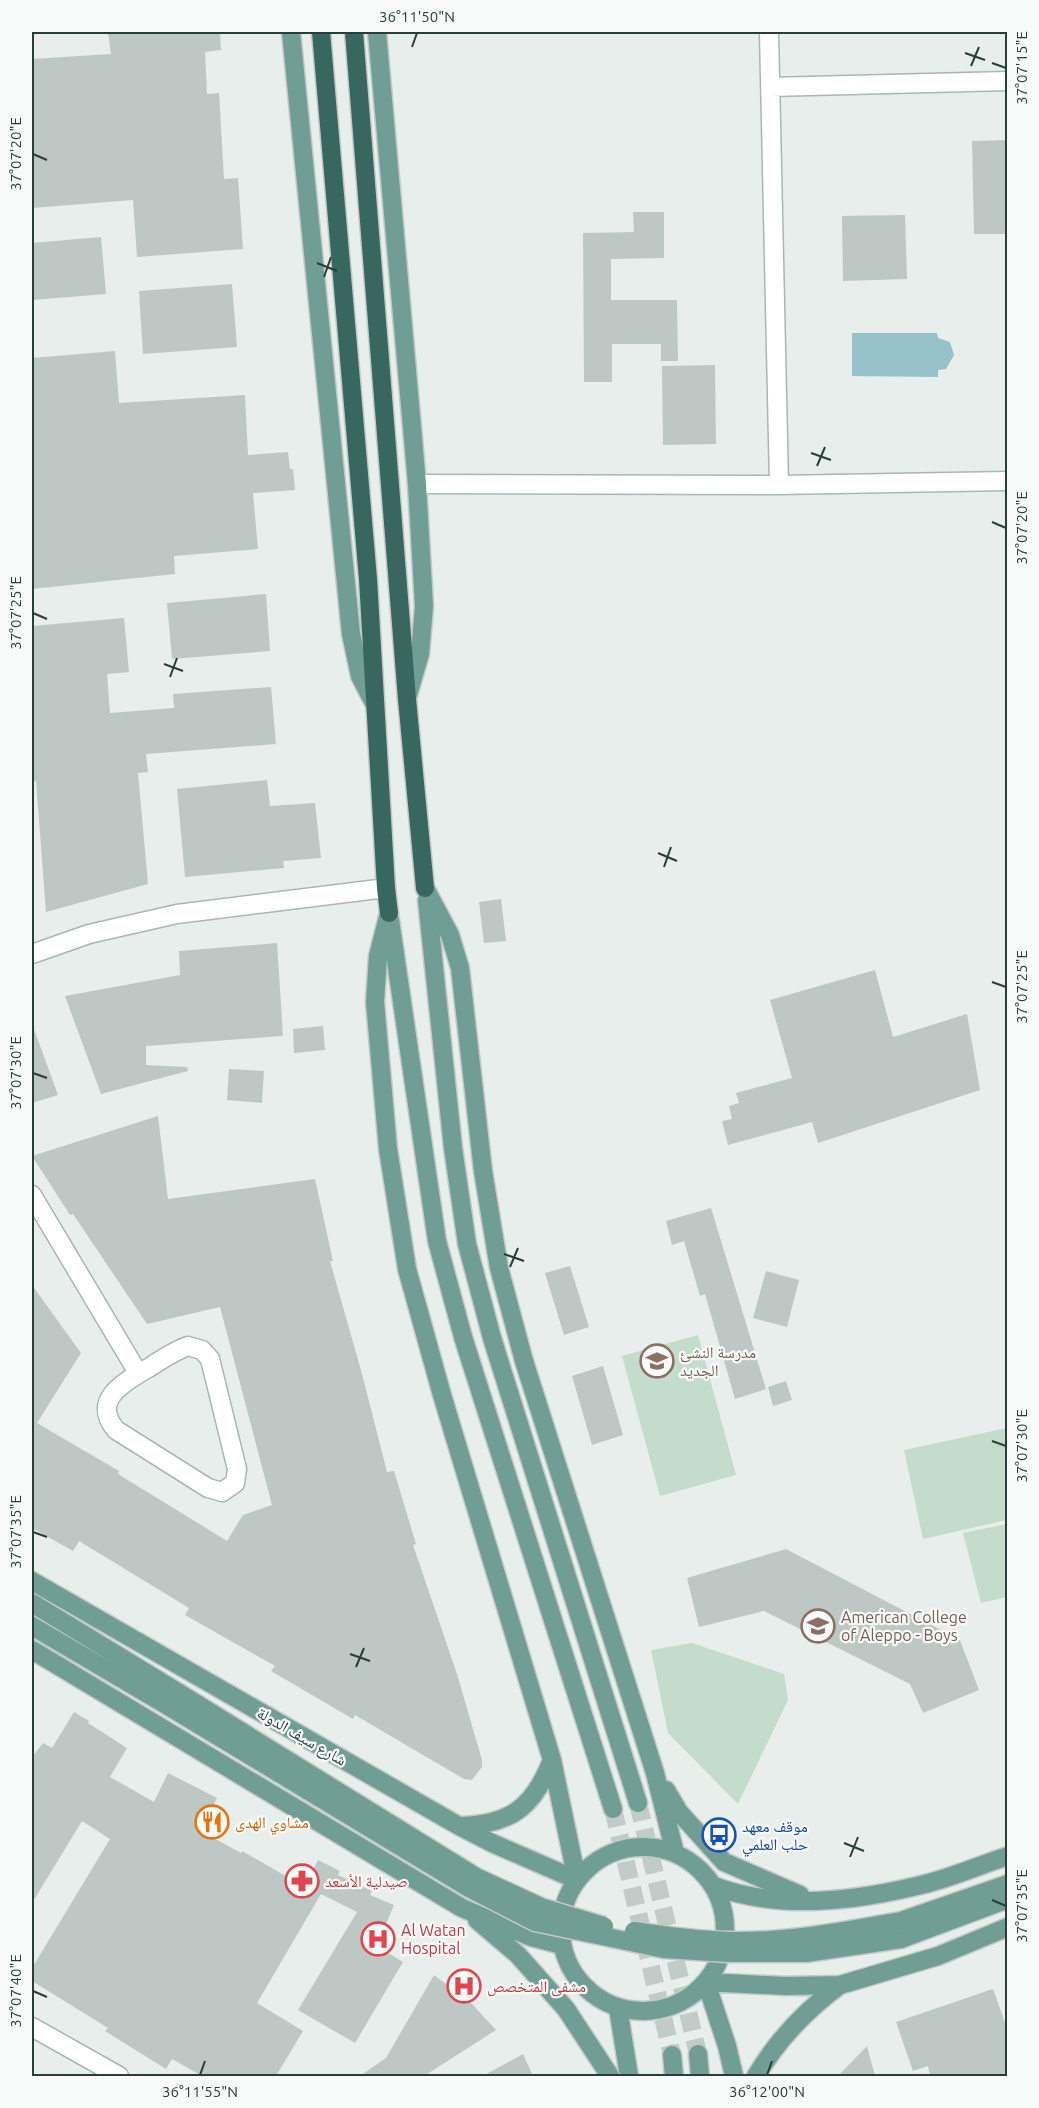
<svg xmlns="http://www.w3.org/2000/svg" width="1039" height="2108" font-family="Ubuntu,'Noto Naskh Arabic',sans-serif">
	<style>
		.green { fill: #c3dccb }
		.water { fill: #97c1cb }
		.building { fill: #bdc8c4 }
		.lines { fill: none; stroke-linecap: round; stroke-linejoin: round }
		.major-tunnel { stroke: #c1cbc7; stroke-width: 18; stroke-dasharray: 18 9; stroke-linecap: butt }
		.minor-casing { stroke: #aab6b2; stroke-width: 21 }
		.major-casing { stroke: #c3c9c8; stroke-width: 21 }
		.highway-casing { stroke: #c3c9c8; stroke-width: 21 }
		.minor { stroke: #fff; stroke-width: 18 }
		.major { stroke: #719e94; stroke-width: 18 }
		.highway { stroke: #37675f; stroke-width: 18 }
		.major-bridge-casing { stroke: #c3c9c8; stroke-width: 21; stroke-linecap: butt }
		.major-bridge { stroke: #719e94; stroke-width: 18 }
		.ticks { fill: none; stroke: #283e39; stroke-width: 2 }
		.labels { text-anchor: middle; dominant-baseline: central; stroke-width: 4.5; stroke-linejoin: round; paint-order: stroke }
		.education-label { font-size: 16px; fill: #785e54; stroke: #f7faf9; text-anchor: start }
		.street-label { font-size: 16px; fill: #283e39; stroke: #f7faf9 }
		.food-label { font-size: 16px; fill: #c56008; stroke: #f7faf9; text-anchor: start }
		.transit-label { font-size: 16px; fill: #164399; stroke: #f7faf9; text-anchor: start }
		.health-label { font-size: 16px; fill: #be3a42; stroke: #f7faf9; text-anchor: start }
		.neatline { fill: none; stroke: #283e39; stroke-width: 2 }
		.ticks-label { font-size: 15px; text-anchor: middle; fill: #283e39 }
	</style>
	<rect width="100%" height="100%" fill="#e7eeeb"/>
	<path class="green" d="M698,1335L736,1475L660,1496L622,1356Z
		M1007,1428V1520L923,1539L904,1450Z
		M1007,1524V1597L981,1603L963,1533Z
		M692,1643L784,1674L788,1700L738,1804L668,1733L651,1650Z"/>
	<path class="water" d="M852,333H937L938,338L950,342L954,355L946,369L938,370V377L852,376Z"/>
	<path class="building" d="M108,32H220L221,50L205,52L207,94L219,93L224,179L238,178L243,249L137,257L133,200L32,208V59L111,54Z
		M1008,140V234H974L972,141Z
		M633,212H664V258L611,259V300H677L678,361H661V344H612V382H584L583,233L634,232Z
		M905,215L907,279L843,281L842,216Z
		M101,237L106,294L32,300V243Z
		M232,284L237,347L143,354L139,291Z
		M115,351L119,403L245,395L248,455L288,452L290,469H293L295,490L253,493L258,549L174,556L175,574L32,589V358Z
		M715,365L716,444L663,445L662,366Z
		M266,594L270,651L172,659L167,603Z
		M124,618L129,672L107,674L110,713L174,708L173,694L271,687L276,744L146,754L148,772L138,773L148,884L46,912L36,781L32,782V626Z
		M267,780L270,806L315,803L321,858L283,861L284,868L185,877L177,789Z
		M501,899L506,941L484,943L479,902Z
		M277,943L283,1036L146,1046V1065L187,1067L188,1071L101,1094L65,996L180,975L179,951Z
		M875,970L893,1037L967,1014L980,1090L818,1143L812,1122L728,1145L722,1121L732,1119L729,1106L739,1103L736,1093L792,1078L770,1000Z
		M323,1026L325,1050L294,1053L293,1029Z
		M32,1029H34L58,1095L32,1103Z
		M229,1069L264,1071L262,1103L227,1100Z
		M158,1116L168,1199L315,1179L333,1261H330L362,1374L387,1472L394,1471L416,1544L413,1545L457,1674L482,1760V1767L472,1780L464,1779L355,1715L353,1719L271,1671L275,1666L185,1615L189,1608L79,1541L73,1551L32,1528V1285L81,1353L37,1423L119,1471L118,1474L227,1541L243,1515L272,1505L220,1307L147,1324L73,1214L70,1215L32,1156Z
		M711,1208L766,1389L735,1399L705,1294L700,1296L684,1241L672,1245L666,1221Z
		M570,1266L589,1327L564,1335L545,1273Z
		M766,1271L799,1280L787,1327L753,1318Z
		M603,1366L623,1435L592,1445L572,1376Z
		M786,1381L792,1400L773,1406L768,1387Z
		M786,1549L960,1640L979,1690L923,1713L910,1684L764,1611L699,1627L687,1578Z
		M74,1712L89,1721L88,1723L127,1748L110,1777L154,1802L168,1773L217,1798L201,1831L241,1853L242,1851L305,1887L318,1860L340,1871L338,1875L372,1891L370,1895L394,1905L377,1946L403,1962L355,2043L298,2010L357,1912L321,1894L257,2003L303,2031L276,2076H202L172,2059L166,2069L105,2031L108,2028L32,1981V1968L110,1839L82,1821L32,1903V1757L43,1743L52,1748Z
		M434,1975L472,2004L496,2030L424,2076H360L386,2058Z
		M993,1989L1008,2031V2076H930L928,2066L913,2071L896,2022Z
		M867,2046L875,2076H838Z
		M523,2054L533,2076H483Z"/>
	<g class="lines">
		<path class="major-tunnel" d="M638,1803L698,2054
			M613,1809L672,2055"/>
		<defs>
			<path id="minor" d="M769,32L779,485
				M770,87L1008,81
				M417,484L779,485L1008,481
				M32,954L89,934L177,914L386,888
				M32,1195L138,1373
				M188,1346L202,1350L210,1359L237,1469L235,1483L222,1492L208,1488L116,1430C90,1399 126,1381 150,1367C162,1359 174,1351 188,1346Z
				M32,2027L119,2076"/>
			<path id="major" d="M291,32L351,634L360,676L374,703
				M377,32L417,484L424,606L420,654L407,698
				M425,888L450,935L460,968L483,1171L499,1268L524,1361L655,1773L675,1853
				M427,900L453,1148L467,1244L492,1338L638,1803
				M389,913L378,956L375,1002L388,1149L407,1269L442,1395L552,1760L577,1880
				M390,920L437,1241L463,1337L613,1809
				M32,1581L459,1826L492,1843L577,1880
				M32,1603L179,1693
				M32,1626L168,1706
				M32,1650L462,1908L531,1937L562,1945
				M666,1790L679,1812L724,1862L800,1895
				M462,1826C512,1824 534,1806 552,1760
				M561 1929a82 82 0 1 1 164 0a82 82 0 1 1-164 0Z
				M714,1886C781,1911 857,1901 925,1884C953,1877 980,1865 1008,1856
				M477,1920L518,1955L566,2009L610,2076
				M901,1921L1008,1884
				M901,1939L1008,1899
				M706,1982L785,1986L840,1985L938,1956L1008,1927
				M706,1982L727,2046L734,2076
				M618,2008L629,2076
				M698,2054L700,2076
				M672,2055L674,2076
				M756,2076C778,2039 806,2010 840,1985"/>
			<path id="highway" d="M321,32L368,579L386,888L389,913
				M354,32L407,699L425,888"/>
		</defs>
		<use href="#minor" class="minor-casing"/>
		<use href="#major" class="major-casing"/>
		<use href="#highway" class="highway-casing"/>
		<use href="#minor" class="minor"/>
		<use href="#major" class="major"/>
		<use href="#highway" class="highway"/>
		<defs>
			<path id="major-bridge" d="M179,1693L476,1877L541,1907L604,1926
				M168,1706L469,1888L535,1922L664,1949L727,1953H806L901,1939
				M634,1931C666,1936 699,1940 731,1941C788,1942 845,1931 901,1921"/>
		</defs>
		<use href="#major-bridge" class="major-bridge-casing"/>
		<use href="#major-bridge" class="major-bridge"/>
	</g>
	<path class="ticks" d="M412,47L417,33M965,53L985,60M992,63L1006,68M971,66L979,47M33,154L47,160M317,263L337,271M324,277L331,257M811,453L831,460M817,466L825,447M992,522L1006,528M33,613L47,619M164,664L183,671M170,677L177,658M658,853L677,861M664,867L671,847M992,982L1006,987M33,1073L47,1078M504,1254L524,1261M510,1267L518,1248M992,1441L1006,1446M33,1532L47,1537M350,1654L370,1661M356,1667L364,1648M844,1843L864,1851M850,1857L858,1837M992,1900L1006,1906M33,1991L47,1997M200,2075L205,2061M767,2075L772,2061"/>
	<defs>
		<symbol id="school-ring" viewBox="-11 -11 22 22"><circle r="9.5" fill="#f7faf9" stroke="#8d6e63" stroke-width="1.5"/><path d="M0-5L7-2L0 1L-7-2ZM-4 1L0 2.5L4 1V4Q0 6-4 4Z" fill="#8d6e63"/></symbol>
		<symbol id="restaurant-ring" viewBox="-11 -11 22 22"><circle r="9.5" fill="#f7faf9" stroke="#e8710a" stroke-width="1.5"/><path d="M-5-6h1v4h1v-4h1v4h1v-4h1v5L-1.5 .5V6h-2V.5L-5-1ZM5-6V6H3V1.5H1.5Q1.5-4 5-6Z" fill="#e8710a"/></symbol>
		<symbol id="bus-ring" viewBox="-11 -11 22 22"><circle r="9.5" fill="#f7faf9" stroke="#1a4fb4" stroke-width="1.5"/><path d="M-5-6H5V4H4V6H2V4H-2V6H-4V4H-5ZM-3.5-4V0h7V-4ZM-3.5 1.2v1.5H-2V1.2ZM2 1.2v1.5H3.5V1.2Z" fill="#1a4fb4"/></symbol>
		<symbol id="pharmacy-ring" viewBox="-11 -11 22 22"><circle r="9.5" fill="#f7faf9" stroke="#e0444e" stroke-width="1.5"/><path d="M-2-6h4v4h4v4h-4v4h-4v-4h-4v-4h4Z" fill="#e0444e"/></symbol>
		<symbol id="hospital-ring" viewBox="-11 -11 22 22"><circle r="9.5" fill="#f7faf9" stroke="#e0444e" stroke-width="1.5"/><path d="M-5-5h3v3.5h4V-5h3V5h-3V1.5h-4V5h-3Z" fill="#e0444e"/></symbol>
	</defs>
	<g fill-rule="evenodd">
		<use href="#school-ring" x="638" y="1342" width="38" height="38"/>
		<use href="#school-ring" x="799" y="1607" width="38" height="38"/>
		<use href="#restaurant-ring" x="193" y="1803" width="38" height="38"/>
		<use href="#bus-ring" x="700" y="1816" width="38" height="38"/>
		<use href="#pharmacy-ring" x="283" y="1862" width="38" height="38"/>
		<use href="#hospital-ring" x="359" y="1920" width="38" height="38"/>
		<use href="#hospital-ring" x="445" y="1967" width="38" height="38"/>
	</g>
	<g class="labels">
		<g class="education-label">
			<text x="680" y="1352">مدرسة النشئ<tspan x="680" dy="18">الجديد</tspan></text>
			<text x="841" y="1617">American College<tspan x="841" dy="18">of Aleppo - Boys</tspan></text>
		</g>
		<g class="street-label">
			<text transform="translate(302 1736) rotate(30)">شارع سيف الدولة</text>
		</g>
		<g class="food-label">
			<text x="235" y="1822">مشاوي الهدى</text>
		</g>
		<g class="transit-label">
			<text x="742" y="1826">موقف معهد<tspan x="742" dy="18">حلب العلمي</tspan></text>
		</g>
		<g class="health-label">
			<text x="325" y="1881">صيدلية الأسعد</text>
			<text x="401" y="1930">Al Watan<tspan x="401" dy="18">Hospital</tspan></text>
			<text x="487" y="1986">مشفى المتخصص</text>
		</g>
	</g>
	<rect width="1039" height="2108" fill="none" stroke="#f7faf9" stroke-width="66"/>
	<rect x="33" y="33" width="973" height="2042" class="neatline"/>
	<g class="ticks-label">
		<text x="417" y="22">36°11'50"N</text>
		<text transform="translate(1022 68) rotate(-90)" y="5">37°07'15"E</text>
		<text transform="translate(16 154) rotate(-90)" y="5">37°07'20"E</text>
		<text transform="translate(1022 528) rotate(-90)" y="5">37°07'20"E</text>
		<text transform="translate(16 613) rotate(-90)" y="5">37°07'25"E</text>
		<text transform="translate(1022 987) rotate(-90)" y="5">37°07'25"E</text>
		<text transform="translate(16 1073) rotate(-90)" y="5">37°07'30"E</text>
		<text transform="translate(1022 1446) rotate(-90)" y="5">37°07'30"E</text>
		<text transform="translate(16 1532) rotate(-90)" y="5">37°07'35"E</text>
		<text transform="translate(1022 1906) rotate(-90)" y="5">37°07'35"E</text>
		<text transform="translate(16 1991) rotate(-90)" y="5">37°07'40"E</text>
		<text x="200" y="2097">36°11'55"N</text>
		<text x="767" y="2097">36°12'00"N</text>
	</g>
</svg>
